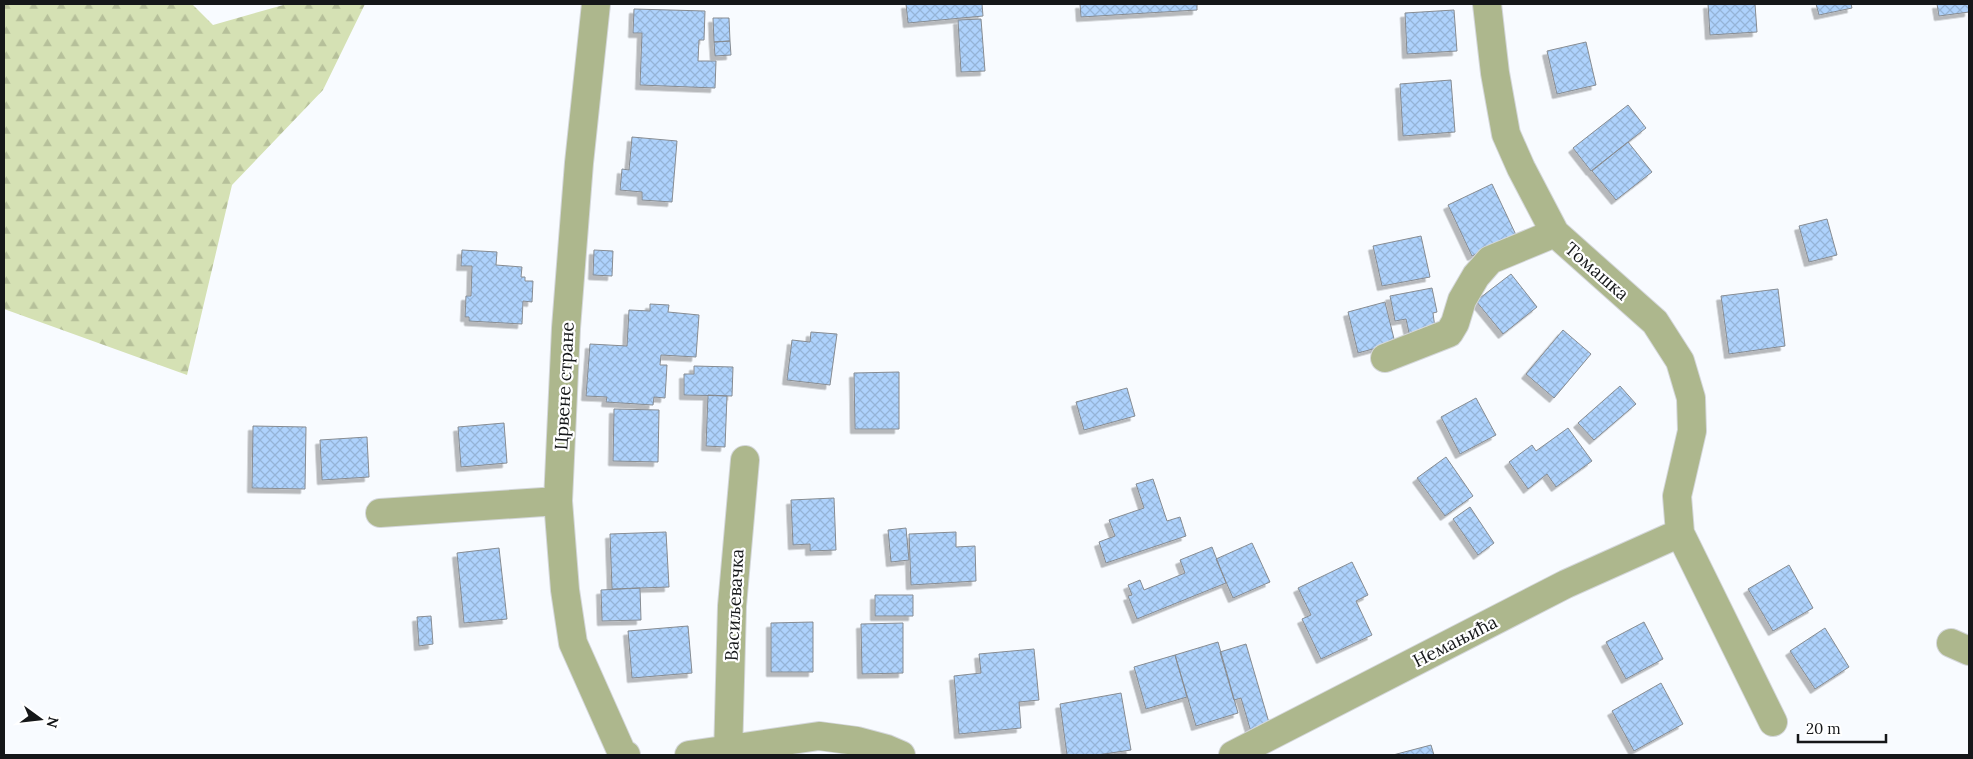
<svg xmlns="http://www.w3.org/2000/svg" width="1973" height="759" font-family="Lora,serif">
	<style>
		.forest { fill: url(#forest-firs) }
		.building { fill: url(#building-cross-hatch); stroke: #878c92; filter: url(#shadow) }
		.lines { fill: none; stroke-linecap: round; stroke-linejoin: round }
		.minor-casing { stroke: #d4d7da; stroke-width: 30 }
		.minor { stroke: #adb78d; stroke-width: 28 }
		.labels { text-anchor: middle; dominant-baseline: central; stroke-width: 4.5; stroke-linejoin: round; paint-order: stroke }
		.street-label { font-size: 18px; fill: #151719; stroke: #fff }
	</style>
	<defs>
		<pattern id="forest-firs" width="22" height="20" patternUnits="userSpaceOnUse" patternTransform="scale(1.25)"><rect width="22" height="20" fill="#d5e1b4"/><path d="M5 1l3.5 6h-7zM16 11l3.5 6h-7z" fill="#b6c09a"/></pattern>
		<pattern id="building-cross-hatch" width="8" height="8" patternUnits="userSpaceOnUse" patternTransform="scale(1.25)"><rect width="8" height="8" fill="#aed2fc"/><path d="M0 0l8 8M0 8l8-8" fill="none" stroke="#95b4d7"/></pattern>
		<filter id="shadow"><feDropShadow dx="-4.5" dy="4.5" stdDeviation="0" flood-color="#0004"/></filter>
	</defs>
	<rect width="100%" height="100%" fill="#f8fbff"/>
	<path class="forest" d="M4,4H192L213,25L287,4H365L323,90L232,185L187,375L4,309Z"/>
	<path class="building" d="M906,4H982L983,16L908,23Z
		M1080,4H1197V10L1081,17Z
		M1708,4H1755L1757,32L1710,35Z
		M1816,4H1851L1852,8L1819,15Z
		M1937,4H1969V12L1939,16Z
		M634,9L705,11L704,40H699L698,61H716L715,88L640,85L642,33H633Z
		M1454,10L1457,51L1407,54L1405,13Z
		M713,18H729L730,41L714,42Z
		M981,19L985,71L961,72L958,20Z
		M730,41L731,55L715,56L714,42Z
		M1586,42L1596,85L1557,94L1547,51Z
		M1451,80L1455,132L1403,136L1400,84Z
		M1628,105L1646,128L1591,171L1573,148Z
		M632,137L677,141L672,202L642,200V192L620,190L622,169L629,170Z
		M1628,142L1652,172L1616,200L1592,171Z
		M1492,184L1516,235L1472,256L1448,205Z
		M1827,219L1837,255L1809,262L1799,226Z
		M1421,236L1430,277L1382,286L1373,246Z
		M462,250L497,252L496,265L522,267L521,277H525V281H533L532,302L523,301L522,324L469,321V317H465L466,296H471L472,266H461Z
		M594,250L613,251L612,276L593,275Z
		M1511,274L1537,307L1503,334L1476,301Z
		M1432,288L1437,312L1433,313L1435,328L1409,333L1406,319L1395,321L1390,296Z
		M1778,289L1785,346L1729,354L1721,296Z
		M1385,302L1395,343L1358,353L1348,312Z
		M650,304L669,305L668,312L699,315L696,357L661,355L660,365H667L665,398L654,397L653,405L606,402L607,397L586,396L590,344L627,346L629,310L650,311Z
		M1563,330L1591,354L1554,398L1526,374Z
		M811,332L837,334L830,385L787,380L792,340L810,342Z
		M694,366L733,367L732,396L684,395V374H694Z
		M899,372V429H855L854,373Z
		M1620,386L1636,404L1594,440L1578,423Z
		M1127,388L1135,416L1084,430L1076,402Z
		M708,395L727,396L725,447L706,446Z
		M1476,398L1496,435L1460,454L1441,417Z
		M614,409L659,410L658,462L613,461Z
		M504,423L507,463L461,467L458,427Z
		M253,426L306,427L305,489L252,488Z
		M1568,428L1592,461L1556,487L1547,474L1528,489L1509,462L1532,445L1536,451Z
		M367,437L369,477L322,480L320,440Z
		M1446,457L1473,496L1445,516L1417,478Z
		M1153,479L1167,521L1180,517L1186,536L1106,563L1099,542L1115,536L1109,520L1144,508L1136,484Z
		M834,498L836,550L810,551V544L793,545L791,500Z
		M1470,507L1494,543L1478,555L1453,519Z
		M906,528L909,560L891,562L888,530Z
		M666,532L669,587L612,589L610,534Z
		M956,532V547L975,546L976,581L911,585L909,534Z
		M1252,543L1270,582L1233,598L1216,559Z
		M1212,547L1226,583L1137,619L1128,596L1132,595L1128,585L1140,580L1144,590L1185,573L1180,560Z
		M499,548L507,619L464,623L457,553Z
		M1352,562L1368,595L1356,601L1372,635L1321,659L1302,619L1311,615L1298,588Z
		M1789,565L1813,608L1773,631L1748,589Z
		M640,588L641,620L602,621L601,590Z
		M875,595H913V616H875Z
		M431,616L433,644L419,646L417,617Z
		M813,622V672H771V623Z
		M1644,622L1663,659L1626,679L1606,642Z
		M903,623V673L862,674L861,624Z
		M688,626L692,673L632,678L628,631Z
		M1825,628L1849,667L1815,689L1790,651Z
		M1218,642L1238,713L1196,726L1175,655Z
		M1246,644L1270,726L1251,732L1241,698L1234,700L1220,652Z
		M1034,649L1039,700L1019,702L1021,728L959,734L954,676L981,673L979,654Z
		M1175,655L1187,697L1146,709L1134,667Z
		M1661,683L1683,724L1634,751L1612,711Z
		M1121,693L1131,750L1097,755H1067L1060,704Z
		M1431,745L1434,755H1393Z"/>
	<g class="lines">
		<defs>
			<path id="minor" d="M596,4L579,163L566,328L558,501L565,590L573,643L622,753L626,755
				M1487,4L1495,73L1506,134L1521,168L1555,233L1655,322L1680,361L1691,398L1692,431L1677,496L1680,533L1773,722
				M1385,358L1449,333L1455,323L1462,300L1476,276L1490,260L1555,233
				M380,513L558,501
				M1951,643L1969,651
				M689,755L819,736L857,741L887,749L901,755
				M728,755L732,606L745,460
				M1233,755L1566,584L1680,533"/>
		</defs>
		<use href="#minor" class="minor-casing"/>
		<use href="#minor" class="minor"/>
	</g>
	<g class="labels">
		<g class="street-label">
			<text transform="translate(1597 271) rotate(41)">Томашка</text>
			<text transform="translate(564 386) rotate(-87)">Црвене стране</text>
			<text transform="translate(734 605) rotate(-87)">Васиљевачка</text>
			<text transform="translate(1455 641) rotate(-27)">Немањића</text>
		</g>
	</g>
	<rect width="1973" height="759" fill="none" stroke="#151719" stroke-width="10"/>
	<g transform="translate(40 719) rotate(105)" stroke="#ffffff" stroke-width="4" paint-order="stroke">
	<path d="M0-4L9 19L0 12L-9 19Z" fill="#151719"/>
	<text y="-8" font-size="14" font-weight="bold" text-anchor="middle" fill="#151719">N</text>
	</g>
	<path d="M1798 734v8h88v-8" fill="none" stroke="#151719" stroke-width="2.5"/>
	<text x="1806" y="734" font-size="15" fill="#151719" stroke="#ffffff" stroke-width="4" paint-order="stroke">20 m</text>
</svg>
